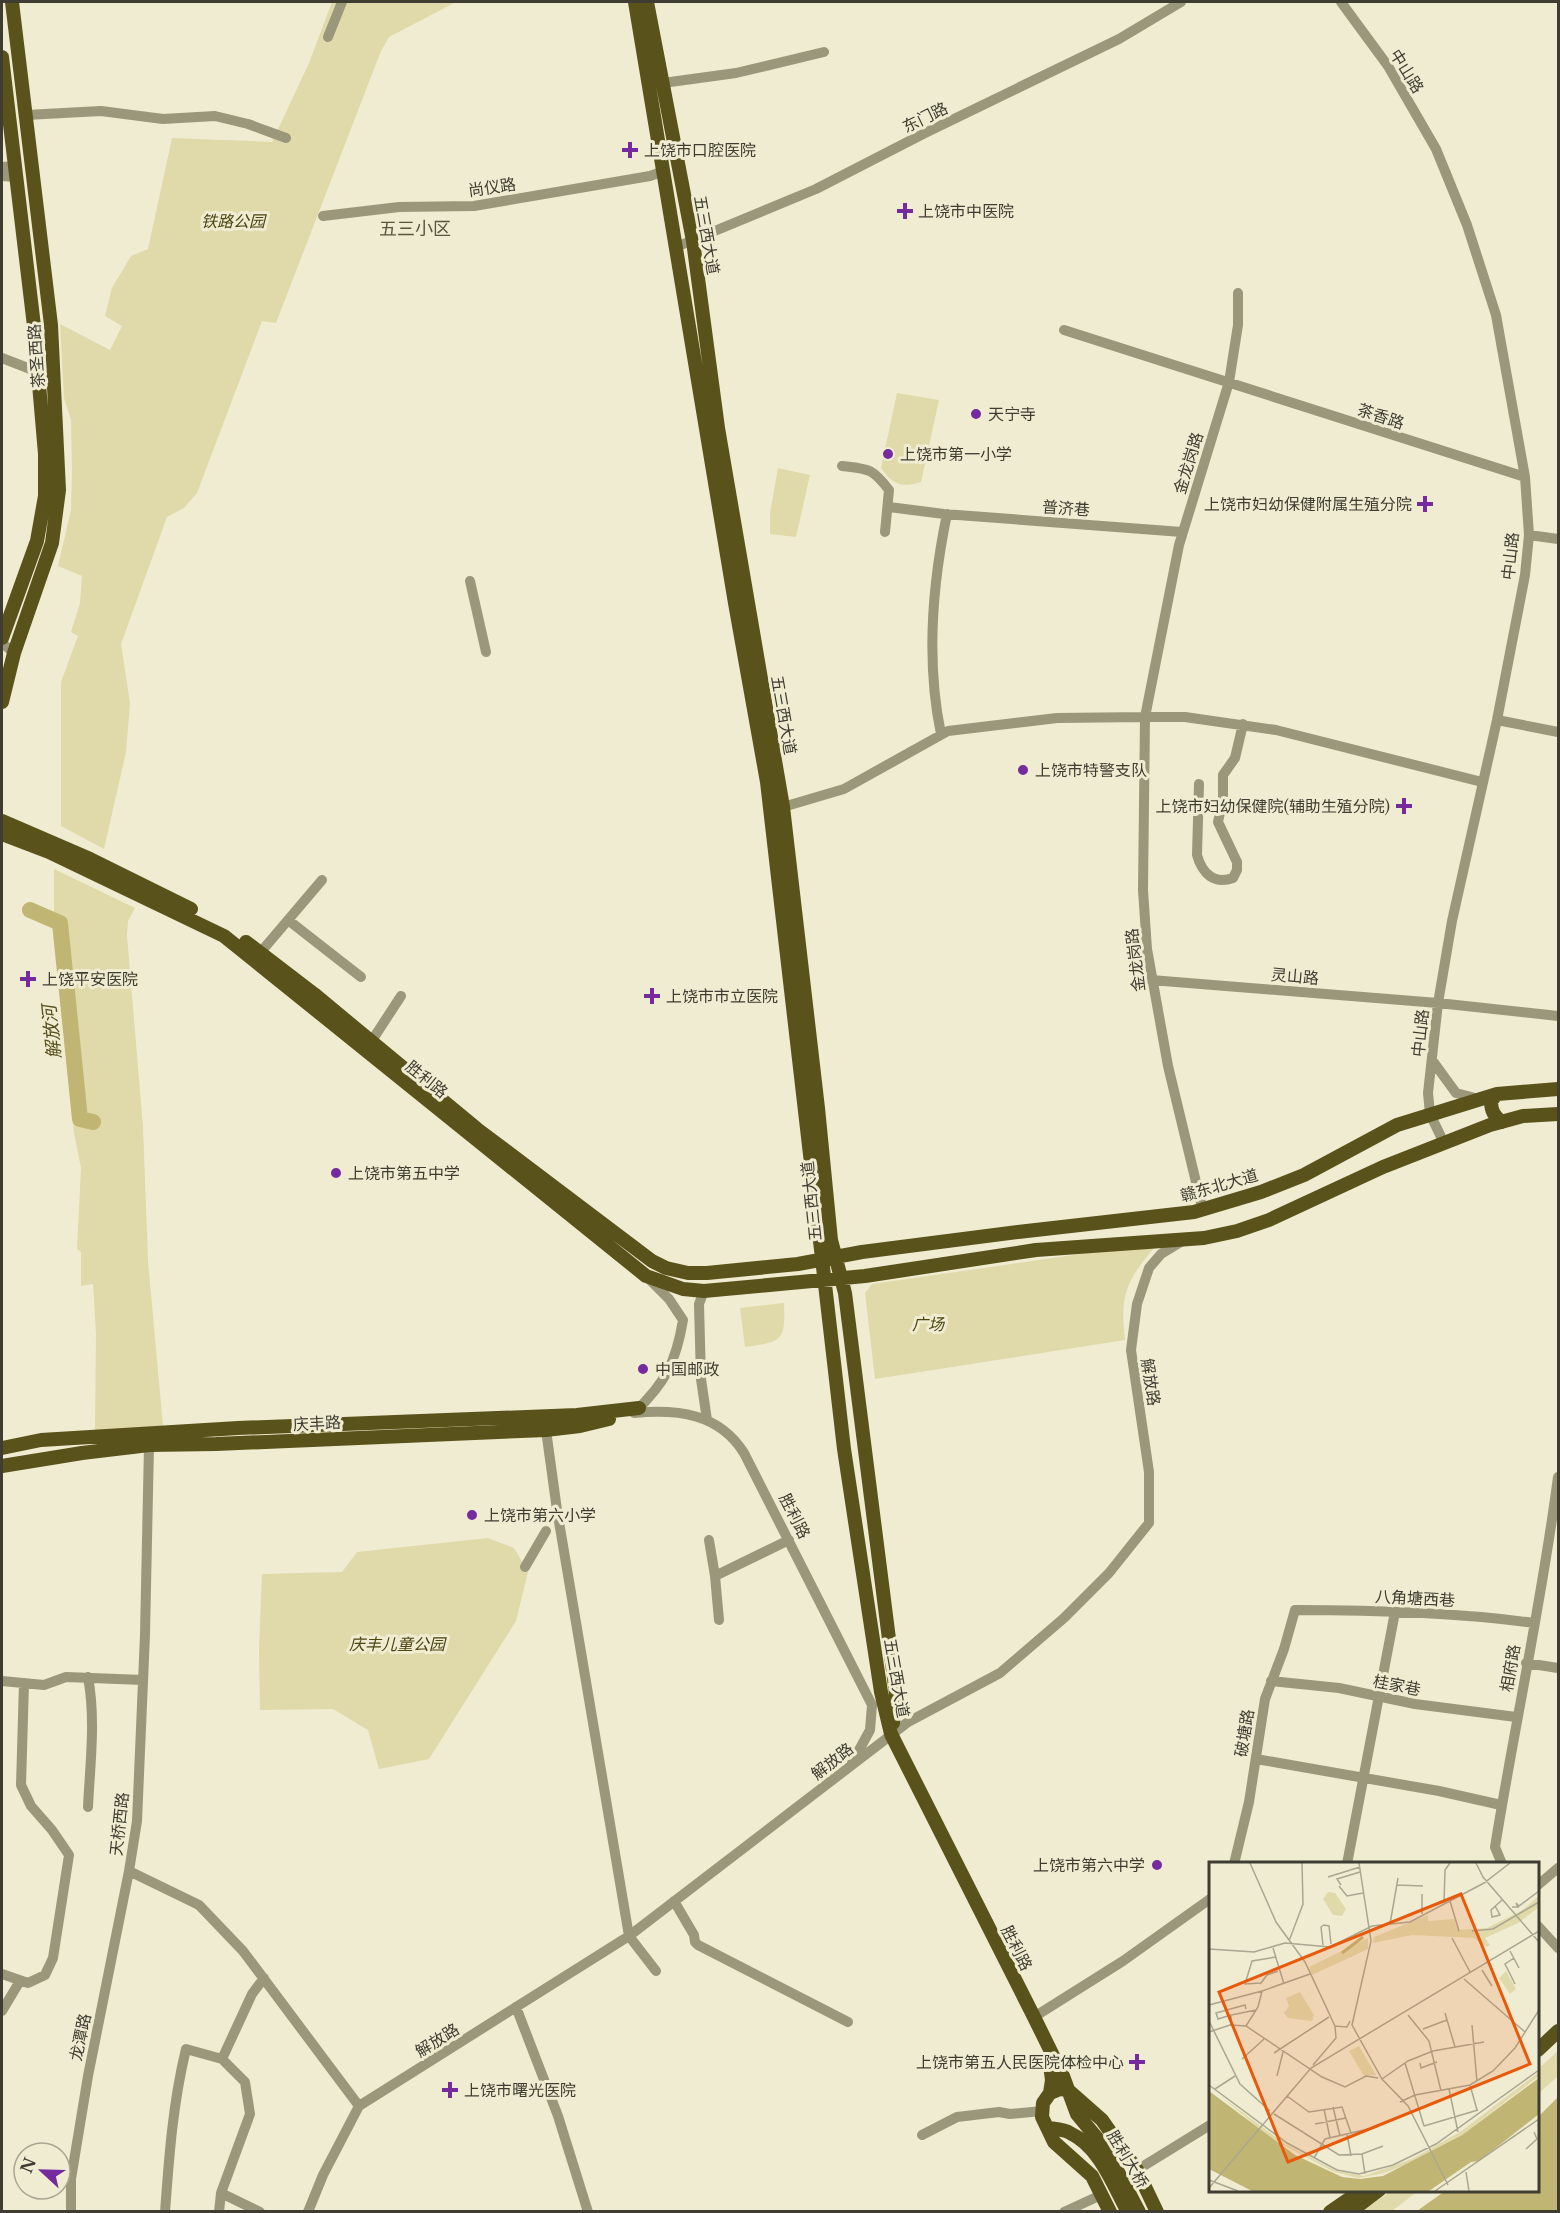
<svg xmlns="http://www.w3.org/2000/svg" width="1560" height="2213" font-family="'Libre Baskerville','Noto Sans SC',serif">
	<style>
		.green { fill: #e0d9aa }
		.water { fill: #c0b572 }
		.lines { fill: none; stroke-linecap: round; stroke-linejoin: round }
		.river { stroke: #c0b572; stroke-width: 16 }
		.minor { stroke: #9b977b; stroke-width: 10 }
		.major { stroke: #5a521b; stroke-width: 14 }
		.poi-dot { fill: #752b9e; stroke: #f0ecd1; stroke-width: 2 }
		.labels { text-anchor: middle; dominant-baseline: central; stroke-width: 6; stroke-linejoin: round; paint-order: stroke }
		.street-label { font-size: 16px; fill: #3f3d32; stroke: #f0ecd1 }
		.poi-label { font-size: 16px; fill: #3f3d32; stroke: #f0ecd1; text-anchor: start }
		.park-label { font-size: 16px; font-style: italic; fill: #4c4510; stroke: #f0ecd1 }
		.neighbourhood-label { font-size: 18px; fill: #59563e; stroke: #f0ecd1 }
		.water-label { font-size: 18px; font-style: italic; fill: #574f1c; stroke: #f0ecd1 }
		.inset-river { fill: none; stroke: #c0b572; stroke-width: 3 }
		.inset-road { fill: none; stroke: #a9a691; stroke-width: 1.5 }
		.view { fill: #e8590c; fill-opacity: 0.15; stroke: #e8590c; stroke-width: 3 }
		.inset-edge { fill: none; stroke: #3f3d32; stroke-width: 3 }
	</style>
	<rect width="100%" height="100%" fill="#f0ecd1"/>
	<path class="green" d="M332,2H456L389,37L381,51L276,323L262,321L197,493L184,508L167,517L121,644L130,703L126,752L104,849L61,826V682L78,636L71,632L80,603L82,576L58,566L71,510L72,472L71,420L64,398L60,324L110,350L122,326L105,316L112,288L131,256L148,249L172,138L272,142L309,63Z
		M897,393L939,400L921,482C901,488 893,485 881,468Z
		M778,468L810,475L796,537L770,534V513Z
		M54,869L135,908L128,921L127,936L143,1127L148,1261L163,1426L95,1431L96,1334L93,1284L81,1286V1252L77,1249L81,1168L74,1133L54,920Z
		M1158,1243C1128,1279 1119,1292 1125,1340L875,1379L865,1293L872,1284Z
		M784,1303C786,1342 781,1342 745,1347L740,1308Z
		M488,1538L514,1548L528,1572L516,1621L429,1759L379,1769L368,1730L333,1709L260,1710L259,1649L262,1574L342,1572L357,1552Z
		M1558,2051V2076L1538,2094V2069Z
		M1391,2191H1418L1392,2211L1361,2212Z"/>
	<path class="water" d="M1558,2097V2211H1417L1445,2191L1538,2190V2117Z"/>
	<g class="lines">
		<path class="river" d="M30,910L60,923L80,1119L93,1122"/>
		<path class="minor" d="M1341,2L1388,66L1436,149L1467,225L1496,315L1525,477L1529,535L1525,575L1497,720L1452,921L1438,1003L1428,1093L1430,1114L1444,1143
			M328,37L342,2
			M663,83L736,73L824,52
			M26,115L101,111L163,119L215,116L248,124L286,138
			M2,167L15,166
			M2,176L16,177
			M323,216L399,207L474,206L650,176L664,171
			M676,247L816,189L923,134L1119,39L1181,2
			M1064,330L1525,477
			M2,358L38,372
			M842,466C869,469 872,468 889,490L885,532
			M889,507L944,514L1182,532
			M1529,535L1558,539
			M470,581L486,652
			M2,643L14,653
			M1497,720L1558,732
			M941,734C926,662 932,586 947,514
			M1199,784L1197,855C1202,873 1214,885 1233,878L1237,870V862L1218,822L1223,799V775L1235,758L1243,724
			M783,807L844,789L948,731L1057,718L1145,717H1185L1276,730L1482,782
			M288,920L361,977
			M260,953L322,880
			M1151,980L1438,1003L1558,1016
			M371,1042L401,996
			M1432,1060L1456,1093L1479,1099
			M1203,1211L1168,1066L1147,949L1143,890L1145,717L1179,545L1229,382L1238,325V293
			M704,1291L699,1304L701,1379L707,1420
			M634,1413C677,1409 719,1413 744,1453L872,1705L870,1730L852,1763
			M634,1413C665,1383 676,1363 683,1320L669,1299L647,1277
			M546,1430L557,1510L629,1936L656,1971
			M149,1445L145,1635L137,1821L129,1871L199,1905L243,1951L359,2106
			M709,1540L715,1576L719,1620
			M525,1567L546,1531
			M715,1576L789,1540
			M1526,1663L1558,1668
			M88,1677C96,1720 90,1764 88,1807
			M2,1681L44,1685L66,1677L143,1680
			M1271,1681L1339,1688L1415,1704L1516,1717
			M1256,1759L1439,1791L1501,1805
			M1234,1864L1249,1802L1265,1699L1284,1649L1295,1610C1374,1610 1455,1612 1534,1623
			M1347,1864L1395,1612
			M1502,1864L1495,1847C1515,1723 1542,1601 1558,1477
			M1538,1885L1558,1868
			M674,1901L694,1935L695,1942L698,1945L848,2022
			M1538,1926L1558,1948
			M2,1974L28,1983L45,1975L53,1958L69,1855L52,1830L31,1806L21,1785L24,1683
			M516,2007L558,2116L588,2212
			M2,2011L20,1981
			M1034,2017L1123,1961L1210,1899
			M922,2135L957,2117L999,2112L1010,2114L1042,2111
			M1137,2170L1210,2125
			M71,2212V2179L88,2076L129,1871
			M165,2212C169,2157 173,2102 186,2049L222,2059
			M219,2212L221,2193
			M260,2212L221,2193L250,2114L245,2082L222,2059L252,1994L264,1978
			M308,2212L323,2175L359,2106L629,1936L908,1722L1000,1673L1064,1618L1109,1573L1149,1523V1472L1131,1350L1137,1304L1149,1268L1161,1254L1184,1240
			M1064,2212L1101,2195"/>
		<path class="major" d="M635,2L735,603L767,782L844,1449L881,1692L891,1734L1034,2017L1063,2076L1077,2114L1106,2149L1139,2212
			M647,2L693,241L718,428L783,807L818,1108L831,1240L845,1293L896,1694L893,1723
			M2,57L34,326L45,454V496L37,541L2,638
			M2,702L14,653L52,543L59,490L51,325L12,2
			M2,821L90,859L191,909
			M2,834L49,852L224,936L646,1276L683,1289L704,1291L865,1276L1036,1250L1204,1238L1237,1231L1269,1220L1383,1167L1490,1125L1523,1116L1558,1114
			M246,942L314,994L477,1129L652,1261L666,1268L688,1273H707L798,1264L862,1252L1018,1232L1194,1212L1261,1192L1304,1175L1397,1125L1497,1094L1558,1089
			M1497,1094L1491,1101C1491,1111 1494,1116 1502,1122
			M2,1448L41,1440L238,1428L577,1415L639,1408
			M2,1466L82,1453L149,1445L216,1444L546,1430L580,1426L609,1419
			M1538,2050L1558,2031
			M1049,2057L1052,2080L1050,2093
			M1048,2128C1055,2129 1064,2129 1070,2133C1100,2147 1113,2185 1128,2212
			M1110,2212L1092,2176L1054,2142L1042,2117L1043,2103L1050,2093L1060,2089L1068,2090L1102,2120L1137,2170L1157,2212
			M1330,2212L1362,2190
			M1350,2212L1379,2190"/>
	</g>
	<g class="poi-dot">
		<path d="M627 141h6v6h6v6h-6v6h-6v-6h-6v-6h6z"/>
		<path d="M902 202h6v6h6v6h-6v6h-6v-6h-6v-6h6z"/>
		<circle cx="976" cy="414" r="6"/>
		<circle cx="888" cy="454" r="6"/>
		<path d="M1422 495h6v6h6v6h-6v6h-6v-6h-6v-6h6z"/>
		<circle cx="1023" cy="770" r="6"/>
		<path d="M1401 797h6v6h6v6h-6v6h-6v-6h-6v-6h6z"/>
		<path d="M25 970h6v6h6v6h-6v6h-6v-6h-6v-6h6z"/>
		<path d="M649 987h6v6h6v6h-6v6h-6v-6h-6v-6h6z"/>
		<circle cx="336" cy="1173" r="6"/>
		<circle cx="643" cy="1369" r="6"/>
		<circle cx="472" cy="1515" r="6"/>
		<circle cx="1157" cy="1865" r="6"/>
		<path d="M1134 2053h6v6h6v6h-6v6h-6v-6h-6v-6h6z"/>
		<path d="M447 2081h6v6h6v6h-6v6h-6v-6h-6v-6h6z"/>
	</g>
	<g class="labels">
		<g class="street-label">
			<text transform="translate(1407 71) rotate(58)">中山路</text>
			<text transform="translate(925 117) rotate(-26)">东门路</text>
			<text transform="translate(492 187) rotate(-8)">尚仪路</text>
			<text transform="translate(707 235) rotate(80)">五三西大道</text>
			<text transform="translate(36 356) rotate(-94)">茶圣西路</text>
			<text transform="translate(1381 416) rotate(18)">茶香路</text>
			<text transform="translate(1188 463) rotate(-73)">金龙岗路</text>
			<text transform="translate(1066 508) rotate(4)">普济巷</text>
			<text transform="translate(1510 556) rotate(-84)">中山路</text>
			<text transform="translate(784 715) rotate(80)">五三西大道</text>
			<text transform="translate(1135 960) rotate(-97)">金龙岗路</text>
			<text transform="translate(1295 976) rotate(5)">灵山路</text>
			<text transform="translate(1420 1033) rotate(-84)">中山路</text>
			<text transform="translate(427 1079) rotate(39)">胜利路</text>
			<text transform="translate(1219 1185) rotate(-16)">赣东北大道</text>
			<text transform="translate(811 1201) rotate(-96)">五三西大道</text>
			<text transform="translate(1151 1382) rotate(81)">解放路</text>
			<text transform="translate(317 1423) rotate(-3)">庆丰路</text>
			<text transform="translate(795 1516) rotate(63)">胜利路</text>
			<text transform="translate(1415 1598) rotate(3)">八角塘西巷</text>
			<text transform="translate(1510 1668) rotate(-80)">相府路</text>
			<text transform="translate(897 1678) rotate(80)">五三西大道</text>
			<text transform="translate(1397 1685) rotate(11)">桂家巷</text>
			<text transform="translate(1244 1733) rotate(-81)">破塘路</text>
			<text transform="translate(832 1761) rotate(-38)">解放路</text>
			<text transform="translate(119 1824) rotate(-84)">天桥西路</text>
			<text transform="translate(1017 1948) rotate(63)">胜利路</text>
			<text transform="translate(80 2037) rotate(-78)">龙潭路</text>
			<text transform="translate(437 2040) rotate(-32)">解放路</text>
			<text transform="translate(1128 2159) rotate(59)">胜利大桥</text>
		</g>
		<g class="poi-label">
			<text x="644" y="150">上饶市口腔医院</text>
			<text x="918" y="211">上饶市中医院</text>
			<text x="988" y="414">天宁寺</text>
			<text x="900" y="454">上饶市第一小学</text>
			<text x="1412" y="504" text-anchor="end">上饶市妇幼保健附属生殖分院</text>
			<text x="1035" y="770">上饶市特警支队</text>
			<text x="1390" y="806" text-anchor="end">上饶市妇幼保健院(辅助生殖分院)</text>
			<text x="42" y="979">上饶平安医院</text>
			<text x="666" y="996">上饶市市立医院</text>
			<text x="348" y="1173">上饶市第五中学</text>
			<text x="655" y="1369">中国邮政</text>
			<text x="484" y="1515">上饶市第六小学</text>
			<text x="1145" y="1865" text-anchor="end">上饶市第六中学</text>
			<text x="1124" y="2062" text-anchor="end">上饶市第五人民医院体检中心</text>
			<text x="464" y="2090">上饶市曙光医院</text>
		</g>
		<g class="park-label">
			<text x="233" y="221">铁路公园</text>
			<text x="928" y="1324">广场</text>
			<text x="397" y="1644">庆丰儿童公园</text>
		</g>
		<g class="neighbourhood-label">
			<text x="415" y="229">五三小区</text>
		</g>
		<g class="water-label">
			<text transform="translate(52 1032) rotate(-96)">解放河</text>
		</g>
	</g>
	<g transform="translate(1209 1862)">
		<rect width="330" height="330" fill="#f0ecd1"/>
		<path d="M119,30L126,31L137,47L133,54L124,53L114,37ZM330,34V45L309,61L276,76L281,83L277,85L265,76L203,73L164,81L165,75L219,53V59L245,57L249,68L278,66L312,49ZM159,76V87L103,113L100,105ZM297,109L307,127L301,132L290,116ZM91,130L105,153L103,159L79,156L75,151L80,144L77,136ZM150,184L167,213L155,214L140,189ZM330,210V214L254,272L198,302L175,311L150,316L125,310L63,277L10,233L76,282L127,309L155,314L203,297L251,270Z" fill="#e0d9aa"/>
		<path d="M330,216V252L270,299L262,300L220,329H43L0,307V229L86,293L133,315L151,317L174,314L253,273Z" fill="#c0b572"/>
		<path class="inset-river" d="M133,91L154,75"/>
		<path class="inset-road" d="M41,1L67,60L96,100L126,164M150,1L162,79L143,163L173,217L199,244L239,323M267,1L274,15L330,80M119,15L151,5M132,23L128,17L151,10M188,23L214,24M130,24L138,34L154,31M241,39L250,69M235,41L236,8L241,1M286,44L291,53L283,55L282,48L293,38M303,45H309L307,41L310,44L330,29M213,52V32M181,62L189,16M263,69L284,67L330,40M243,76L261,110M80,79L94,42L93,1M76,81L121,85L163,64L201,60L275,21L301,1M114,83L112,65L115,63L120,64L122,82M64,86L75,122M0,87L45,90L76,81M301,89L310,106M67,95L43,99L36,122L52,121L58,113L69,109M305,96L296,102L306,122M273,108L283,124M255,117L316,170M0,143L53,129M236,151L246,185M22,153L9,157L7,151L36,143L37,147M199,153L220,179L232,229M0,159L31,222L61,249M22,163V153L47,148M263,163L268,220M37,164L49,145L53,129L101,112M214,167L238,158M0,170L21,163L37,164L113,215L136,225L157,214L169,216M65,191L120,155M33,197L55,177M196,201L215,264M211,201L212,206L228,200M104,203L127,176L126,164L138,165L141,159M68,214L74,190M173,217L199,199L224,189L275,180M0,223L78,281L128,308L150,312L184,303L227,282L330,208M261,223L268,248M6,227L26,214M240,227L249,270M78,234L100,250L133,245L142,271M191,240L206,233L261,223L284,209L306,186L330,148M124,245L131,274M115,247L121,276M65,252L130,293L153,292L174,284M106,262L137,256M215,264L269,248M138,272L142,294M317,287L328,277L325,270M153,292L156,312M105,296L116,277L168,265M257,310L260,329M0,318L29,329M0,326L102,206L330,69M226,329L330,257"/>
		<path class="view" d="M252,32L321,202L79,300L10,130Z"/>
		<rect width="330" height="330" class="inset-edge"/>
	</g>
	<rect width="1560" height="2213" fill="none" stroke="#3f3d32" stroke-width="6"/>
	<g transform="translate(42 2171) rotate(292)"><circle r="28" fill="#f0ecd1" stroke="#a9a691" stroke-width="1.5"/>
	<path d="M0-4.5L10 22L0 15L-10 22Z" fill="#752b9e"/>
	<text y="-9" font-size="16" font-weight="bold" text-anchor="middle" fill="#3f3d32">N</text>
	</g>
</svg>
